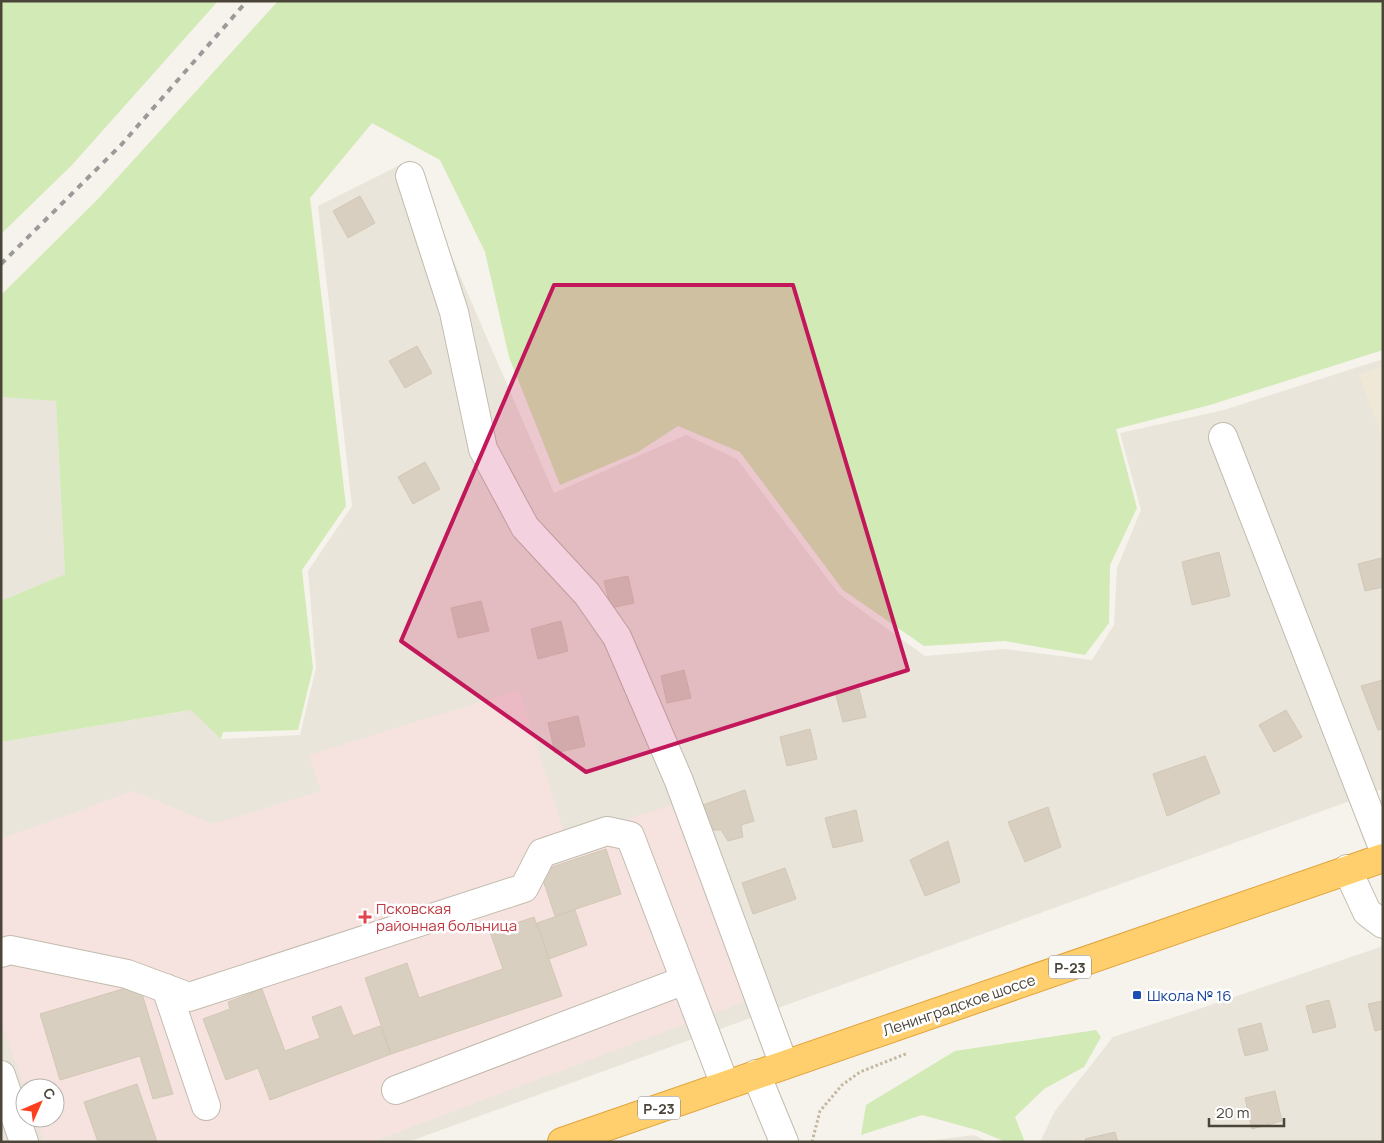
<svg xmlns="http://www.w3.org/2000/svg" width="1384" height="1143" font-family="Manrope,sans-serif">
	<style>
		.residential { fill: #eae5da; fill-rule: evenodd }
		.education { fill: #efe8d6 }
		.medical { fill: #f6e3e0 }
		.green { fill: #d2eab5 }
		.building { fill: #d8cfc1; stroke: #d3c7b4 }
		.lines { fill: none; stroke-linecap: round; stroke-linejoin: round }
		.minor-casing { stroke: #c2bbae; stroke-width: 30 }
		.highway-casing { stroke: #e0a43c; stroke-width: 30 }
		.path { stroke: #c4b79f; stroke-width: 3; stroke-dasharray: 2.5 2.5; stroke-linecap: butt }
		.minor { stroke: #fff; stroke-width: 28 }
		.highway { stroke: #ffcf6e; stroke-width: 28 }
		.rail { stroke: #9a9a9a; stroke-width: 4; stroke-dasharray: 6 6; stroke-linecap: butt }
		.marked { fill: #c2185b; fill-opacity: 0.2; stroke: #c2185b; stroke-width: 4; stroke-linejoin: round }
		.health-dot { fill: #e0444e; stroke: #fff; stroke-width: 2 }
		.transit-dot { fill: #1a4fb4; stroke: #fff; stroke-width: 2 }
		.labels { text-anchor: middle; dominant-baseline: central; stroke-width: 5; stroke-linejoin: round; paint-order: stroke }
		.shield { fill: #fff; stroke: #817c74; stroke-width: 1 }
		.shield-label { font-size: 14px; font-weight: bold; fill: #4b4439 }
		.health-label { font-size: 15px; fill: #be3a42; stroke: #fff; text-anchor: start }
		.transit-label { font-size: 15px; fill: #164399; stroke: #fff; text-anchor: start }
		.street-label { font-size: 15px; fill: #4b4439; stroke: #fff }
	</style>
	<rect width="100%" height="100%" fill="#f6f3ec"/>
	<path class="residential" d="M410,160L554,493L686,435L737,459L839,594L925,656L1005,649L1092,660L1114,625L1117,568L1141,510L1120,433L1224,410L1383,359V789L408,1142H1V742L192,710L221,739L300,735L316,668L308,571L352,506L318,206ZM25,1088H55V1118H25Z
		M1,397L56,400L65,574L1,601Z
		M1383,946V1142H1040L1055,1111L1113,1037L1202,1008Z
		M974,1135L988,1142H919Z"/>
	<path class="education" d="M1383,366V440L1359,375Z"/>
	<path class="medical" d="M519,690L566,838L685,801L759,996L372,1142H44L36,1118H55V1088H25L1,1023V839L133,791L213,824L321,791L309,755Z"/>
	<path class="green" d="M1,1H218L72,165L1,234Z
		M278,1H1383V350L1210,405L1116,429L1137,508L1110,565L1109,623L1085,655L1005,641L924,646L843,590L740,452L678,426L638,452L560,485L509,357L485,252L440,160L372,123L310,198L346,506L302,570L313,668L298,730L223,732L221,739L191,710L1,742V601L65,574L56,401L1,397V295L98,199Z
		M1096,1030L1101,1037L1084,1067L1044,1089L1015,1117L1025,1142H1006L977,1130L922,1115L861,1135L866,1105L955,1051Z"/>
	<path class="building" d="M360,196L375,223L348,238L333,211Z
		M417,346L432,373L405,388L389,361Z
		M425,462L440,489L413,504L398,477Z
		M1219,552L1230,596L1192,605L1182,562Z
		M1381,558L1383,565V587L1365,591L1358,564Z
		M628,576L634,603L611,608L604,581Z
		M481,601L489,631L458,638L451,608Z
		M561,621L568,651L538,659L531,629Z
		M684,670L691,698L667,703L661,676Z
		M1383,680V729L1378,730L1361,686Z
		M859,689L866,717L843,722L836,695Z
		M1286,710L1302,737L1274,752L1259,725Z
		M578,716L585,746L555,753L548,723Z
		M810,729L817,759L787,766L780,737Z
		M1205,756L1220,793L1167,816L1153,774Z
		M745,790L754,821L741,825L743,837L728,841L721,830H711L700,806Z
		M1048,807L1061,847L1025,862L1008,822Z
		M856,810L863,841L833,848L825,818Z
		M948,841L960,882L925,896L910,860Z
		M606,849L621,894L555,916L540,871Z
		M785,868L796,899L753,914L742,883Z
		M575,910L587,945L549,959L537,923Z
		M534,917L562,996L391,1054L365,978L407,963L419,998L503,969L490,932Z
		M139,984L173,1094L153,1099L140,1056L60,1080L40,1014Z
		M262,989L285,1051L320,1038L312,1017L341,1006L353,1036L380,1026L391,1054L270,1100L258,1068L226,1080L203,1019L230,1009L228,1002Z
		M1329,1000L1336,1027L1313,1033L1306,1006Z
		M1383,1001V1029L1375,1031L1368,1004Z
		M1261,1023L1268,1050L1245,1056L1238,1029Z
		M137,1084L157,1142H98L84,1102Z
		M1275,1091L1282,1121L1252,1129L1245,1098Z
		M1115,1132L1118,1142H1086L1085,1139Z"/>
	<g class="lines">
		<defs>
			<path id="minor" d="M410,176L454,312L483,449L525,527L587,594L617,637L679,781L784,1065
				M1223,437L1383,848
				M1347,869L1367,912L1383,924
				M1,953L10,950L127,974L189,997L524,888L542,853L607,831L630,836L725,1085
				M166,988L206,1106
				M756,1074L784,1142
				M1,1075L24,1142
				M396,1090L685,980"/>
			<path id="highway" d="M562,1142L1383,858"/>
		</defs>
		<use href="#minor" class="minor-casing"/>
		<use href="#highway" class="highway-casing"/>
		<path class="path" d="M812,1142L820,1111L842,1085L860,1072L908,1053"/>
		<use href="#minor" class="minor"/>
		<use href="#highway" class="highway"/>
		<path class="rail" d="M1,264L121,145L247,1"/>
	</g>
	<path class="marked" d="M554,285H793L908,670L586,772L401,641Z"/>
	<path class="health-dot" d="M362.5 909.5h5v5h5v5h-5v5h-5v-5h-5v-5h5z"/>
	<rect class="transit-dot" x="1132" y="990" width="10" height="10" rx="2.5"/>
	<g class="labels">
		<g class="shield">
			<rect x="1049" y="955.5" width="42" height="23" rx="4"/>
			<rect x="638" y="1096.5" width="42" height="23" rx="4"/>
		</g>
		<g class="shield-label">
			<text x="1070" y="967">Р-23</text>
			<text x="659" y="1108">Р-23</text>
		</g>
		<g class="health-label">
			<text x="376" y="908">Псковская<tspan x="376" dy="17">районная больница</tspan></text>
		</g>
		<g class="transit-label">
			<text x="1147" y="995">Школа № 16</text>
		</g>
		<g class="street-label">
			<text transform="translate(959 1005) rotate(-19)">Ленинградское шоссе</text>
		</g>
	</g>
	<rect width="1384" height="1143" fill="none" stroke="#4b4439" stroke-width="5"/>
	<g transform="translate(40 1103) rotate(45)"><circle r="24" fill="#ffffff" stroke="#b7b4b0"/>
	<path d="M0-4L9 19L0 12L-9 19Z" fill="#fc3f1d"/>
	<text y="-8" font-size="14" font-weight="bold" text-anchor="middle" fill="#4b4439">С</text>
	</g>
	<path d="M1209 1118v8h75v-8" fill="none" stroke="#4b4439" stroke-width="2.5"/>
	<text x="1216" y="1118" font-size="15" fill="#4b4439" stroke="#ffffff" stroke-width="4" paint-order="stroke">20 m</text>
</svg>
